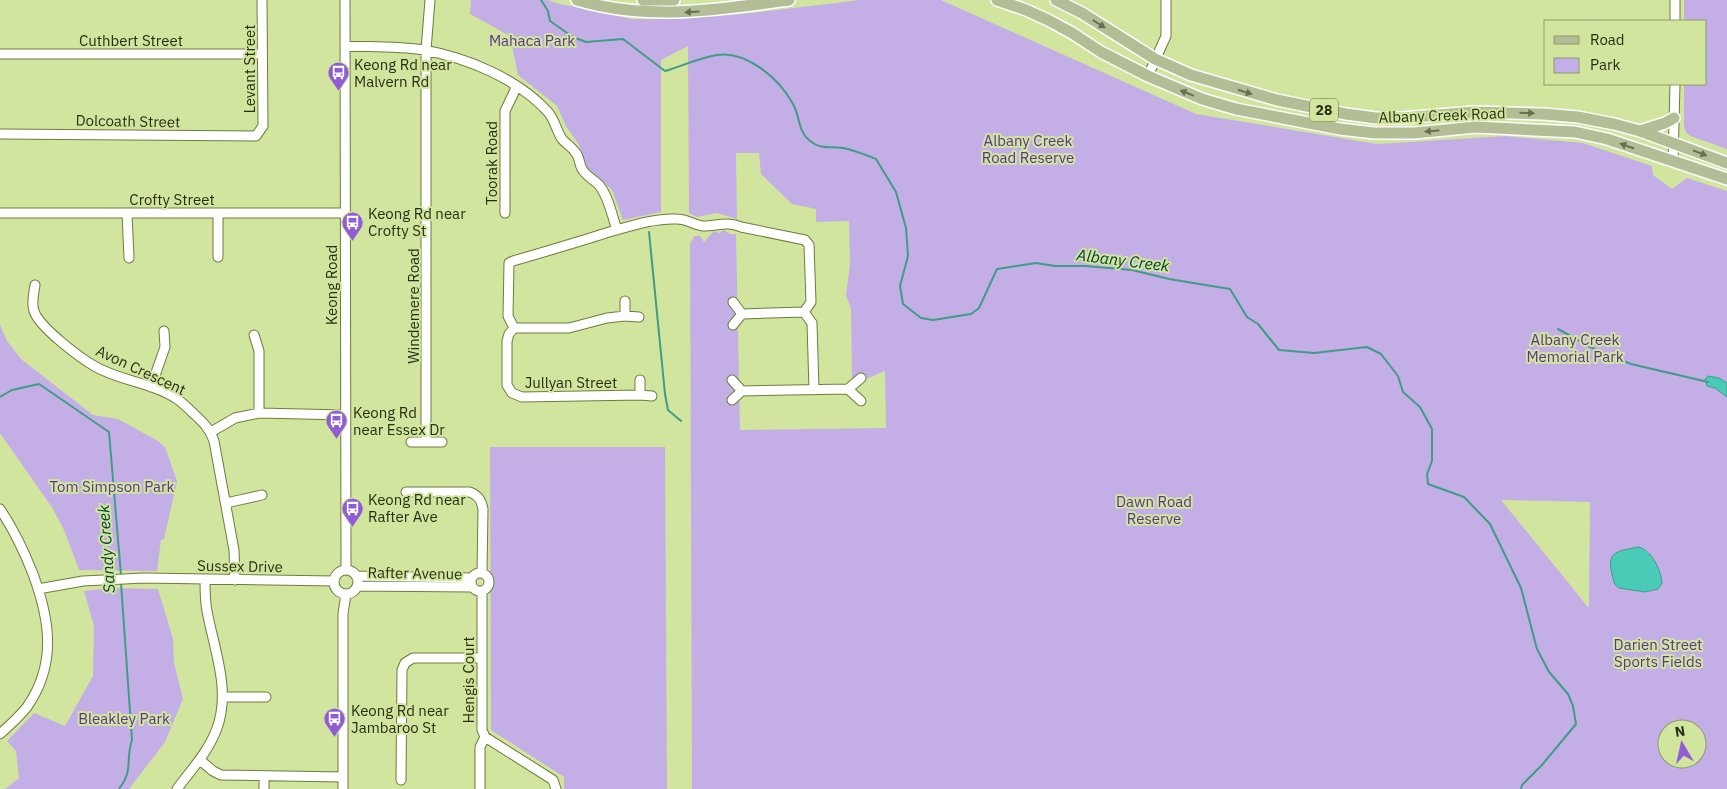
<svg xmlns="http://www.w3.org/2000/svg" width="1727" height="789" font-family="'IBM Plex Sans',sans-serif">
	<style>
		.green { fill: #c3afe6; fill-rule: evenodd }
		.water { fill: #4acbb8; stroke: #409c86 }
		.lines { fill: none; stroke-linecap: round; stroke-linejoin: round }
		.stream { stroke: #409c86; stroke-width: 2 }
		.minor-casing { stroke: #6c7d3b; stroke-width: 11 }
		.major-casing { stroke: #fff; stroke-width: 14 }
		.minor { stroke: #fff; stroke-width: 9 }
		.major { stroke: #b3be96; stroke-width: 11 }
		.oneway { fill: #676f4e }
		.labels { text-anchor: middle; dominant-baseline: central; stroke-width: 4; stroke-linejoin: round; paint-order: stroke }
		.shield { fill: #d1e59f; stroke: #5b663d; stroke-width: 1 }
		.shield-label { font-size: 14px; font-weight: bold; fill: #282f13 }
		.street-label { font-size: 15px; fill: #282f13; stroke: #d1e59f }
		.park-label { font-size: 15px; fill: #5c328e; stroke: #d1e59f }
		.poi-label { font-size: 15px; fill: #282f13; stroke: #d1e59f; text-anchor: start }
		.water-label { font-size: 16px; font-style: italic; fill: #044039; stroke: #d1e59f }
	</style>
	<rect width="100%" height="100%" fill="#d1e59f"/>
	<path class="green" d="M471,0H548L556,3L632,19H673L742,14L860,0H941L1196,114L1377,144L1505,136L1583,143L1652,166L1653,175L1672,189L1687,178L1727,191V789H692L690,244L694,236H700L704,242L714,231L719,233L724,230L730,234H736L740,430L886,428L885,371L866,379H852L851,309L846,295L850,265L849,221L816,222V209L792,204L761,174L759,153H736L737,219L717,213L697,217L689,213L688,46L661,60V212L623,220L612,190L586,167L579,145L566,126L557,106L518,75L510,36L470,14ZM1501,500L1590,502L1589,607H1588ZM1667,729H1697V759H1667Z
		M1684,0H1727V149L1690,136L1686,132L1684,127V84H1706V21H1684Z
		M0,325L7,341L21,359L93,415L118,419L158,441L165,447L177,481L164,539L161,540L157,571L79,570L64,530L53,509L0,433Z
		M490,447H665L667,789H564V777L491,730Z
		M112,588L158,589L173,639L174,663L183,699L165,742L129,789H5L19,778L16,751L7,741L34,713L65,726L93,676L94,626L84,591Z"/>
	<path class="water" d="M1708,376L1719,378L1727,383V397L1715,388L1707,386L1705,379Z
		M1639,547C1652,551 1661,570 1662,583L1658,589L1645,592L1619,588C1614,585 1613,580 1612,574C1606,550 1619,551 1639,547Z"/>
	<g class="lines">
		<path class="stream" d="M541,0L548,11L550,21L573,37L586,42L623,39L665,71C682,66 699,58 717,55C747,50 780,80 793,104C800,116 798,132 810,141C821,150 831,146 843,148C854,150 866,155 876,159L896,192L906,228L908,256L900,286L903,304L921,318L933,320L971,314L979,308L997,269L1036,263L1055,266H1085L1132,270L1169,279L1230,289L1247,317L1258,324L1279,350L1314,353L1367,347L1381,354L1398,376L1403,392L1420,407L1432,429V461L1427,474L1428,484L1464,497L1490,524L1521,588L1537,649L1549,672L1568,694L1573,706L1576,724L1542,765L1522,785L1521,789
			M649,232L665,394L668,410L681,421
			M1558,329L1596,350L1631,364L1708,382
			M0,397L12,390L39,384L109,432L121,575
			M119,789C134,769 125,761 132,740L121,583"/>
		<defs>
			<path id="minor" d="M345,0L346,570
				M1675,21V0
				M345,46C372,47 398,46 424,50C468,58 518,79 548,112C555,120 556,130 562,139C566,144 572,147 575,152C580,157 579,164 582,169C586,176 593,179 599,185C609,197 612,216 617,230
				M0,54H262
				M1148,76L1166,36V0
				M0,134L256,136L263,126L262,0
				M1673,162L1675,84
				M0,213H345
				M127,213L129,258
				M218,213V257
				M505,213V111L517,86
				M35,285C34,293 31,303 34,311C39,327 80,358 96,367C121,381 153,383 177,399C183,403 189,409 194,414C204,423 210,429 214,441L234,550L235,580
				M625,301V316L639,317
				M742,314L804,312
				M733,325L742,314L733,302
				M514,328H569L607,318L625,316
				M254,335L259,351V413
				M640,380V395L652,396
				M732,380L742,391L732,400
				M151,387L165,347L164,331
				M742,391L848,389
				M640,395L522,397L512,393L507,385V341L509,334L514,328L508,316L509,263L513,261C544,252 575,243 606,233C628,227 653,218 677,219C687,219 694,225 703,226C717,226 728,221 741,227L805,240L809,245L811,302L804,312L812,323L814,390
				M861,401L848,389L861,378
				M211,432L235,418L259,413L345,415
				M411,442H442
				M426,442V50L430,0
				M406,492H470C479,496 481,500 483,509L482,573
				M226,503L262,495
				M0,509C14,530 24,551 33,574C50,620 57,664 27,707C19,717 9,726 0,734
				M334 582a12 12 0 1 1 24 0a12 12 0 1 1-24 0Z
				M471 582a9 9 0 1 1 18 0a9 9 0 1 1-18 0Z
				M357,576L472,578
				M357,586L472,587
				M38,589L83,581L144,578L334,581
				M482,592V730L485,737L553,780L556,789
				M223,697H266
				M200,760L213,771L221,775L343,777
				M401,780L402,670L405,663L413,658H481
				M177,789C191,770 209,751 217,728C231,690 214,649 207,611C205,601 205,590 205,580
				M264,789V776
				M343,789V614L346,594
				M480,789V747L485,737"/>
			<path id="major" d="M577,0C647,21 718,10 789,0
				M643,0H674
				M997,0L1026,10L1048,20L1072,33L1101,52L1148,76L1202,99L1236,109L1340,129L1374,133H1414L1476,127L1575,132L1607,139L1727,179
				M1056,0L1082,13L1155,59L1191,75L1277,100L1346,114L1376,118H1402L1474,112L1543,114L1578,117L1614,124L1640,131L1727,163
				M1640,131L1665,123L1674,118"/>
		</defs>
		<use href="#minor" class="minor-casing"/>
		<use href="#major" class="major-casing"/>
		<use href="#minor" class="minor"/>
		<use href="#major" class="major"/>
	</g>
	<defs><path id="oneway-solid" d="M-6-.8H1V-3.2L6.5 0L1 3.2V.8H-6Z" transform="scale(1.25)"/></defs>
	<g class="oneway">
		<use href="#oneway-solid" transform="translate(692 12) rotate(177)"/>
		<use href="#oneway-solid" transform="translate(1099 24) rotate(32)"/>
		<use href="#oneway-solid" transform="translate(1245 92) rotate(17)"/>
		<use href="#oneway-solid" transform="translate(1187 93) rotate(-158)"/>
		<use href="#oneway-solid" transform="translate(1527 113) rotate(2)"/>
		<use href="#oneway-solid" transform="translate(1432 131) rotate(174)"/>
		<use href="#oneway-solid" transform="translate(1627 146) rotate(-161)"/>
		<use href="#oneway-solid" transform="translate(1700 153) rotate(21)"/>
	</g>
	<defs>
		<symbol id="bus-pin" viewBox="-11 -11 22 30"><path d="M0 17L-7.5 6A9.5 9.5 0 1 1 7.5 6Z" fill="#915cd5" stroke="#d1e59f"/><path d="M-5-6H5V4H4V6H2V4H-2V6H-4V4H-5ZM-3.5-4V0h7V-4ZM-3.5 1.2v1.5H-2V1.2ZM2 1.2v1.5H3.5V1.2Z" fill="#fff"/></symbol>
	</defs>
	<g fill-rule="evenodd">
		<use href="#bus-pin" x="326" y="60" width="25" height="34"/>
		<use href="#bus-pin" x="340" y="210" width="25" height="34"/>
		<use href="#bus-pin" x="324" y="408" width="25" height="34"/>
		<use href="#bus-pin" x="340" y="496" width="25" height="34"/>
		<use href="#bus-pin" x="322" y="706" width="25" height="34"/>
	</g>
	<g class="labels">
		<rect class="shield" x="1310" y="98.5" width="28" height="23" rx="4"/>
		<g class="shield-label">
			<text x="1324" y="110">28</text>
		</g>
		<g class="street-label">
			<text x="131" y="40">Cuthbert Street</text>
			<text transform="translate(249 69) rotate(-90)">Levant Street</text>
			<text transform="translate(1442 115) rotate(-2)">Albany Creek Road</text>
			<text transform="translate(128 121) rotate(1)">Dolcoath Street</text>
			<text transform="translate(491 163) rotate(-90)">Toorak Road</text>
			<text x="172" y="199">Crofty Street</text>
			<text transform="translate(331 285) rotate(-90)">Keong Road</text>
			<text transform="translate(413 306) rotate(-90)">Windemere Road</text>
			<text transform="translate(141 370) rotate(25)">Avon Crescent</text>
			<text x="571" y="382">Jullyan Street</text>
			<text transform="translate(240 566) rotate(1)">Sussex Drive</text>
			<text transform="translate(415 573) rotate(1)">Rafter Avenue</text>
			<text transform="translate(468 680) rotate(-90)">Hengis Court</text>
		</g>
		<g class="park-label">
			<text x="532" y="40">Mahaca Park</text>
			<text x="1028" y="140">Albany Creek<tspan x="1028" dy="17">Road Reserve</tspan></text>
			<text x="1575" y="339">Albany Creek<tspan x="1575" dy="17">Memorial Park</tspan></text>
			<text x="112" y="486">Tom Simpson Park</text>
			<text x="1154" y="501">Dawn Road<tspan x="1154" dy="17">Reserve</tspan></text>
			<text x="1658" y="644">Darien Street<tspan x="1658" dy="17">Sports Fields</tspan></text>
			<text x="124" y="718">Bleakley Park</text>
		</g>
		<g class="poi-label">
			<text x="354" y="64">Keong Rd near<tspan x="354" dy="17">Malvern Rd</tspan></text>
			<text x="368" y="213">Keong Rd near<tspan x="368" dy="17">Crofty St</tspan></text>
			<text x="353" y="412">Keong Rd<tspan x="353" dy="17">near Essex Dr</tspan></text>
			<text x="368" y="499">Keong Rd near<tspan x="368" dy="17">Rafter Ave</tspan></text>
			<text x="351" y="710">Keong Rd near<tspan x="351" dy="17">Jambaroo St</tspan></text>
		</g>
		<g class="water-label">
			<text transform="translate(1123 260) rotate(7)">Albany Creek</text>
			<text transform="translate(106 549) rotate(-94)">Sandy Creek</text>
		</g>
	</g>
	<rect x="1544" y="20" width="162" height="65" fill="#d1e59f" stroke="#8d9c67"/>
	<rect x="1554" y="36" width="25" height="8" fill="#b3be96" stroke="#8d9c67"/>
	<text x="1590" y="45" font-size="15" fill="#282f13">Road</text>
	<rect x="1554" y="58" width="25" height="15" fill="#c3afe6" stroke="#8d9c67"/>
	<text x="1590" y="70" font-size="15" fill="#282f13">Park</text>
	<g transform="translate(1682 744) rotate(351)"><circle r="24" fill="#d1e59f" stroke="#8d9c67"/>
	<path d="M0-4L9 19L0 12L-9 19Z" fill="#915cd5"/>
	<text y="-8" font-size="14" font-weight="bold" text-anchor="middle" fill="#282f13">N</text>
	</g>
</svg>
